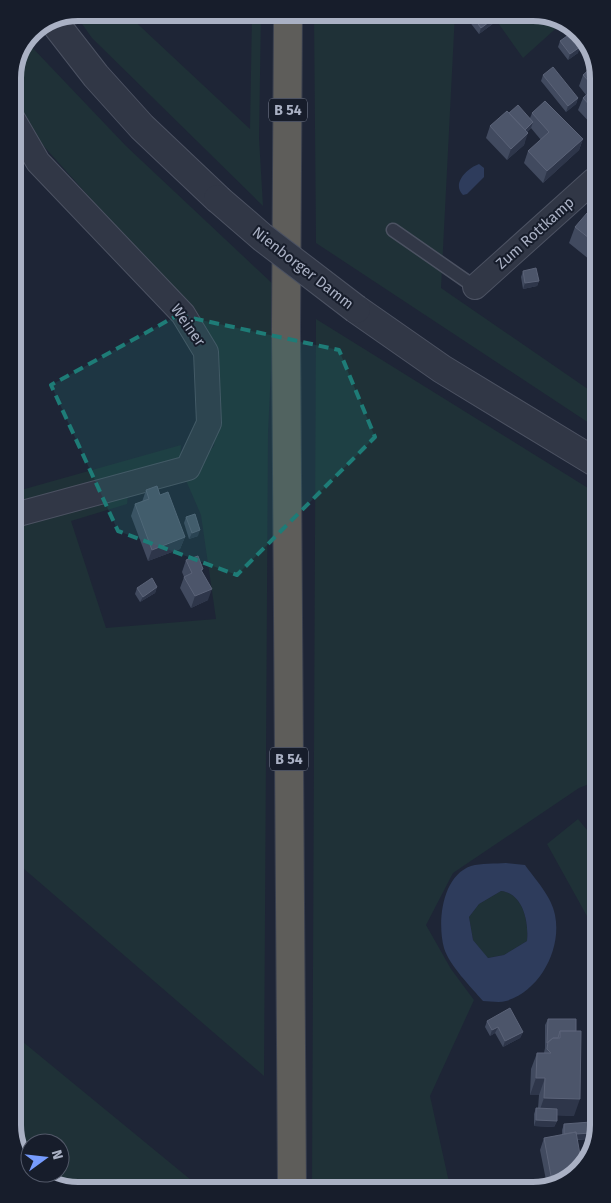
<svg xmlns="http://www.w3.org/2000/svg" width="611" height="1203" font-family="'Fira Sans',sans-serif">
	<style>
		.green { fill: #1f3137 }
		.water { fill: #2e3c5c; fill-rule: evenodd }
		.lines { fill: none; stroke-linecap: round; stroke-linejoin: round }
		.service-casing { stroke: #4c5262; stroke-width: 15 }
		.minor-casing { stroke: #4c5262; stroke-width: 26 }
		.tertiary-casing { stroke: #4c5262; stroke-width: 30 }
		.trunk-casing { stroke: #393f4e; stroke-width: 30 }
		.service { stroke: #313746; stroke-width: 12 }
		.minor { stroke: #313746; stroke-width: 24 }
		.tertiary { stroke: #313746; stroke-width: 28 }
		.trunk { stroke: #5e5d5a; stroke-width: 28 }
		.tertiary-bridge-casing { stroke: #4c5262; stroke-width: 30; stroke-linecap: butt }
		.tertiary-bridge { stroke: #313746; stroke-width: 28 }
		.wall { fill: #414a5f }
		.shaded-wall { fill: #2e364a }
		.building { fill: #4c556a; stroke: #5b6378 }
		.marked { fill: #1e7c77; fill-opacity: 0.2; stroke: #1e7c77; stroke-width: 4; stroke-dasharray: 10 6; stroke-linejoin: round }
		.labels { text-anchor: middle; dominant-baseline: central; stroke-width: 4; stroke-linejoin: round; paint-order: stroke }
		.shield { fill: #171d2b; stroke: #7e8596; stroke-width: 1 }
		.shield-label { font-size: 14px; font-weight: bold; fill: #aab1c4 }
		.street-label { font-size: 15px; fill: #aab1c4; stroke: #171d2b }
		.rim { fill: none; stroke: #aab1c4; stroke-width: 6 }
	</style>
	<rect width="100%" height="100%" fill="#1e2536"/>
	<path class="green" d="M78,13H126L250,129L252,13H261L259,138L263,206L92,38L75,14Z
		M314,13H455L441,288L595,394V427L316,243Z
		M491,13H537L563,22L523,58Z
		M27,42L126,146L275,286L268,432L264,1076L16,862L14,492L181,445L180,463L130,476L127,504L71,521L106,628L216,619L201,515L185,478L214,446L219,374L207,328L31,132L13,101V74Z
		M316,319L596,493L597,781L579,788L453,873L426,925L451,969L474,1000L430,1096L450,1187L312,1188Z
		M578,819L597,842L598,936L547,844Z
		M501,891C523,893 529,922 527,941L504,955L487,958L473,940L469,917L479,904Z
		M17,1037L202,1189L74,1190L38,1177L35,1173H60V1143H30V1166L17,1150Z"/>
	<path class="water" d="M479,164L484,168V177L467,194L463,195C451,183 468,168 479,164Z
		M506,863L525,865C535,879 552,897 555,915C562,949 540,991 506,1001C499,1003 490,1001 483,1001C471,987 449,965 444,948C437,922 442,876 471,866C481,863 495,864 506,863ZM501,891C523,893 529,922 527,941L504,955L488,958L473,940L469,917L479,904Z"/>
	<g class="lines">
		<defs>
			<path id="service" d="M393,230L475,287"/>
			<path id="minor" d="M13,119L38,162L183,314L206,352L209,423L188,468L15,515
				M475,287L594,180"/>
			<path id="tertiary" d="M54,22L96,76L142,127L218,199
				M356,309L442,369L595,462"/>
			<path id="trunk" d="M288,13L286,330L292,1188"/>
		</defs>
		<use href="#service" class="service-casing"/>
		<use href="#minor" class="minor-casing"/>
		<use href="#tertiary" class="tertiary-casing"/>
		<use href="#trunk" class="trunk-casing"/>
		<use href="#service" class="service"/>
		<use href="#minor" class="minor"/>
		<use href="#tertiary" class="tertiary"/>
		<use href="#trunk" class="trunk"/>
		<defs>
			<path id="tertiary-bridge" d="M218,199L262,237L356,309"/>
		</defs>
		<use href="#tertiary-bridge" class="tertiary-bridge-casing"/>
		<use href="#tertiary-bridge" class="tertiary-bridge"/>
	</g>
	<path class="wall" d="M466,13H493L496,17L494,23L479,34L465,16Z
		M560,41L579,47L578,53L568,60L558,47Z
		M594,65V127L578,110L583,98L586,95L579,86L583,75Z
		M543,75L578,98L576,104L566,112L541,81Z
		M509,113L530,118L532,113L583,139L579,150L543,183L524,163L528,151L541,140L531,128L527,132L524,145L507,160L486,138L490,126Z
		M594,215L595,264L569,243L575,227L593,218Z
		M523,271L539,281L537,286L523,289L521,277Z
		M146,490L185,537L180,549L148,561L131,516L135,504L142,502Z
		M186,517L198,536L189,539L184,523Z
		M186,560L203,569L202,571L208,600L191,608L180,588L184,577L182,572Z
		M157,587L155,593L140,602L135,594L137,588Z
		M548,1019H576L574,1116L557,1115V1121L554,1127L534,1126V1114L536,1108H538L539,1095H530L531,1069L537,1053H544L545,1048V1025Z
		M487,1021L523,1032L520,1038L503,1047L495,1033L490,1036L485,1027Z
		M564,1124L589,1139L578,1140L558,1186H534L536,1181L546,1180L540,1150L544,1138L562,1135V1130Z"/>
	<path class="shaded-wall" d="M496,17L494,23L479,34L481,28Z
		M580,47L578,53L568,60L570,54Z
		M578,98L576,104L566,112L568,106Z
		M533,122L531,128L519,139L521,133Z
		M528,133L524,145L507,160L511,149Z
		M583,139L579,150L543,183L547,171Z
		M539,281L537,286L523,289L525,283Z
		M200,530L198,536L189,539L192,533Z
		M185,537L180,549L148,561L152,550Z
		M157,587L155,593L140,602L143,597Z
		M212,589L208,600L191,608L195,596Z
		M498,1027L495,1033L490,1036L492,1030Z
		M523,1032L520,1038L503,1047L505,1041Z
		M536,1078H545L539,1095H530Z
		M544,1098L580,1099L574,1116L538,1115Z
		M536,1120L557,1121L554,1127L534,1126Z
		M591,1133L589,1139L562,1140L564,1134Z
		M574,1172L558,1186H548L551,1176Z"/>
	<path class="building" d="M470,13H493L496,17L481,28Z
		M574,31L582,41L577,44L580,47L570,54L560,41Z
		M594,65V87L583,75Z
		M553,67L578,98L568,106L543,75Z
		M594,88V110L583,98Z
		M545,101L583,139L547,171L528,151L549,132L532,113Z
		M518,105L533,122L525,130L509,113Z
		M507,111L528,133L511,149L490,126Z
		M587,213L593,218L594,215V242L575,227Z
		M536,268L539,281L525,283L523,271Z
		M157,486L160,495L168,492L185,537L152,550L135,504L149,499L146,490Z
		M195,514L200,530L192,533L186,517Z
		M198,556L203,569L201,570L212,589L195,596L184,577L192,573L186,560Z
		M152,578L157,587L143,597L137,588Z
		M510,1008L523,1032L505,1041L498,1027L492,1030L487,1021Z
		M548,1019H576V1031H560L558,1038H553L547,1043Z
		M560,1031H581L580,1099L544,1098L545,1078H536L537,1053H551L547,1049L548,1042L553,1038H560Z
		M536,1108L557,1109V1121L536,1120Z
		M591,1122V1133L576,1134V1132L564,1134V1124Z
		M576,1132L582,1166L574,1172L551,1176L544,1138Z
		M549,1179V1182L565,1179L558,1186H537L536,1181Z"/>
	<path class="marked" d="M178,315L339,350L375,437L237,575L118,531L51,385Z"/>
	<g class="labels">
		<g class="shield">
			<rect x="269" y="98.5" width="38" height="23" rx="4"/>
			<rect x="270" y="747.5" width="38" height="23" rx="4"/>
		</g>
		<g class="shield-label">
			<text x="288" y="110">B 54</text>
			<text x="289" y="759">B 54</text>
		</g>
		<g class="street-label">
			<text transform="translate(535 233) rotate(-42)">Zum Rottkamp</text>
			<text transform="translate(303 268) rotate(38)">Nienborger Damm</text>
			<text transform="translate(188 325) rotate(55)">Weiner</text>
		</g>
	</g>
	<path d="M0 0H611V1203H0ZM78 21H533A57 57 0 0 1 590 78V1125A57 57 0 0 1 533 1182H78A57 57 0 0 1 21 1125V78A57 57 0 0 1 78 21Z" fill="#171d2b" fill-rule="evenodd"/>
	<path class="rim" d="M78 21H533A57 57 0 0 1 590 78V1125A57 57 0 0 1 533 1182H78A57 57 0 0 1 21 1125V78A57 57 0 0 1 78 21Z"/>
	<g transform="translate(45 1158) rotate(75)"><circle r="24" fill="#171d2b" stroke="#525868"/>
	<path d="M0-4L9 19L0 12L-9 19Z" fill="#769bfd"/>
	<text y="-8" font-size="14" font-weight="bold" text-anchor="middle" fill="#aab1c4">N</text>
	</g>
</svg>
